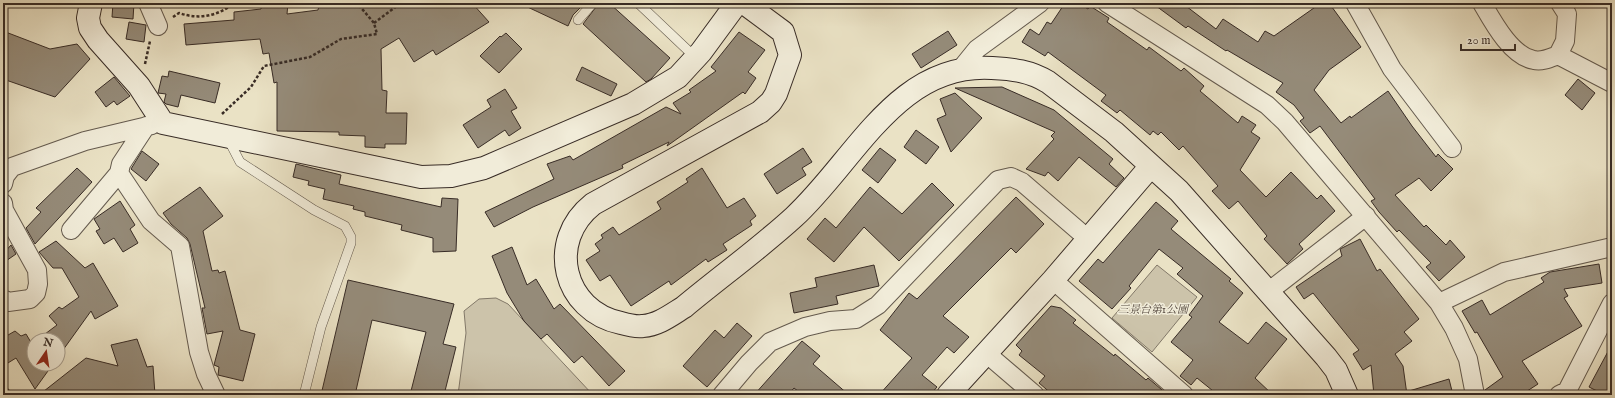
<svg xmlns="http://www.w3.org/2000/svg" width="1615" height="398" font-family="'IM FELL English','Noto Serif JP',serif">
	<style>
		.green { fill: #ccc3aa; stroke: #827868 }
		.building { fill: #958b79; stroke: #382c26 }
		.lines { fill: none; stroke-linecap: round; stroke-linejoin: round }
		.lane-casing { stroke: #645a4e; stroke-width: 10 }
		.street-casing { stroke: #645a4e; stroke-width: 20 }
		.secondary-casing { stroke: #382c26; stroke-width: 24 }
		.path { stroke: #382c26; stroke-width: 2.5; stroke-dasharray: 3 2; stroke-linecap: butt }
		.lane { stroke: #f1ecd9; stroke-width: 9 }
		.street { stroke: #f1ecd9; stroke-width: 18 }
		.secondary { stroke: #f1ecd9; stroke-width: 22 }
		.labels { text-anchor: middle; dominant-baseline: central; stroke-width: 3; stroke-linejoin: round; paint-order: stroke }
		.park-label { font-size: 11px; font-style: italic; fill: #564a40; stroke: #f1ecd9 }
	</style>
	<rect width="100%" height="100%" fill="#eae2c5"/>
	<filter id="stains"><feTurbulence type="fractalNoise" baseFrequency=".005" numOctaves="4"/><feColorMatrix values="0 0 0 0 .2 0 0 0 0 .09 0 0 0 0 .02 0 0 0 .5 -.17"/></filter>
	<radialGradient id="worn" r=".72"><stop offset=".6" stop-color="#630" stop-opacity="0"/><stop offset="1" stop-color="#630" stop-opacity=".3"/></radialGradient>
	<path class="green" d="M1157,265L1197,297L1152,352L1112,318Z
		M496,298L508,304L593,395H458L466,333L464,311L479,299Z"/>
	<path class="building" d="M113,3H134L133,19L112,17Z
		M262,3H288L287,14L318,10L319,6L355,3H472L489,22L436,55L433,50L414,62L399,38L381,49L382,90L387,91L386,113H407L406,144H385V148L365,147V136L339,135V132L277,131V82L274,83L269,53L263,54L260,39L186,45L184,24L234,20V12L261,9Z
		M519,3H585L573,15L568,26Z
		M599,3H609L670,58L651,79L646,82L583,24Z
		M1065,3H1078L1088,9L1090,6L1109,18L1107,22L1147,50L1149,47L1181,71L1184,68L1204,86L1200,91L1238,123L1242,116L1256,125L1251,132L1260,138L1240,170L1266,197L1291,172L1317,199L1321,195L1335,211L1299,244L1303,249L1287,264L1264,239L1267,236L1238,201L1229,209L1212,191L1218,186L1183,146L1179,150L1161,132L1158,135L1153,131L1150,135L1120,110L1117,113L1101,101L1106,95L1048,52L1045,56L1022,42L1030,29L1039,35L1047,22L1051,24Z
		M1152,3H1182L1216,29L1223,19L1258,42L1265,31L1274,36L1321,3H1329L1361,47L1329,70L1314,90L1341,123L1350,116L1351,118L1388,91L1412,126L1436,157L1438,154L1453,169L1431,191L1419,178L1395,195L1424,227L1426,225L1446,245L1450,240L1465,257L1439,281L1426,267L1431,263L1399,230L1397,232L1379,212L1371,201L1375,199L1320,126L1310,133L1300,121L1304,118L1294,105L1276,92L1283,83L1227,50L1226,51L1188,26L1186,28Z
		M129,22L146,25L144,42L126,39Z
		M3,31L50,49L77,44L90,59L55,97L3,79Z
		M948,31L957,45L921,68L912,54Z
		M739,32L765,50L748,72L756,78L745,94L743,92L667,146L669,142L622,165L623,168L533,207L494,227L485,212L554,179L547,164L570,156L573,160L666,107L681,114L673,103L691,92L689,90L716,71L711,67Z
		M506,33L522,49L499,73L480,56L500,36L501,37Z
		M582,67L617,84L611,96L576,80Z
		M169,71L220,83L215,103L181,95L178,107L166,104L164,102L166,94L158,93L162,76L168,77Z
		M114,77L130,96L117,105L114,101L106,107L95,92Z
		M1578,79L1595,93L1582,110L1565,95Z
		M1002,87L1054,110L1113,159L1109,164L1124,178L1116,187L1079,157L1058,181L1048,172L1045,176L1026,169L1054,139L1051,136L1055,132L955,88Z
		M505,89L517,108L511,111L521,128L509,136L505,130L478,148L463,125L491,107L487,100Z
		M955,93L982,118L951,152L937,119L946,115L940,99Z
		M916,130L939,147L926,164L904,147Z
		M803,148L812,162L802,168L806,175L777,194L764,174Z
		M880,148L896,160L878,183L862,170Z
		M142,151L159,164L146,181L131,169Z
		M296,164L341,175L339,184L441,207L442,198L458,199L456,251L433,252V238L401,230L402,225L365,216V212L353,209L354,206L323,199L325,189L308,185L309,181L293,177Z
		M77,168L92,182L35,244L26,228L41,212L36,208Z
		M702,168L727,208L744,198L756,216L750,221L752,225L723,244L727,250L708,262L706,259L671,285L669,281L631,306L610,275L600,281L586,260L600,251L595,244L603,238L601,235L613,227L619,235L661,209L657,202L688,182L686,179Z
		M932,183L954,205L899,261L864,227L834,262L807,239L825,218L836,228L870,187L902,214Z
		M200,187L223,216L203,231L212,271L218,270L219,273L225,271L240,330L255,334L243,381L218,375L219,367L214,365L223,331L207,334L202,308H205L190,244L187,238L171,224L163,213Z
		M1016,197L1044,224L1016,253L1011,248L943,316L969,337L954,353L947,347L922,375L937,387L930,395H879L912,358L880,330L909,293L917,299Z
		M120,201L135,225L130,229L138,243L123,252L114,238L104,244L96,231L100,229L94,219Z
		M1156,202L1178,221L1171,229L1231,279L1229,281L1243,293L1219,322L1248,344L1266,322L1287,339L1255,378L1273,395H1218L1197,378L1191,385L1180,376L1193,360L1171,342L1192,317L1189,315L1203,296L1177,274L1183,268L1159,249L1129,286L1131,288L1112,309L1079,281L1098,259L1103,263Z
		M1360,239L1377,271L1380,269L1419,319L1404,332L1412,341L1395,354L1403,366L1407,395H1374L1371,365L1363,370L1353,354L1359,350L1313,293L1304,299L1296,287L1342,256L1340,249Z
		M56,241L85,268L93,263L118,306L95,319L91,311L58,357V340H37L57,325L49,316L59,307L62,309L79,297L62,268H53L39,252Z
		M11,245L16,254L3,263V254Z
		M512,247L527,285L536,279L554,309L560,304L625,371L609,386L582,356L574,363L547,334L541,339L524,321L507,293L492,256Z
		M1599,264L1602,283L1564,289L1568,296L1564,298L1582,326L1522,361L1538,384L1521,395H1485V390L1503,377L1477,332L1475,333L1462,311L1482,300L1490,315L1544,282L1541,278L1550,272Z
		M874,265L879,286L836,296L838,304L794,313L790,293L817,287L815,278Z
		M348,280L454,304L443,344L456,347L444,395H410L426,332L372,320L355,395H321Z
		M1051,306L1061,308L1076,320L1073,323L1114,356L1115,354L1146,380L1148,378L1168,395H1053L1039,383L1045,376L1019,355L1022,351L1016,345Z
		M737,323L752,336L707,387L683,366L715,330L724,338Z
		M15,331L21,336L26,334L32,344L34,342V364H53L35,389L16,358L3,366V338Z
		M137,339L147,367L153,366L155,395H39L86,358L118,366L111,345Z
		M802,341L820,356L813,364L849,395H803L794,388L788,395H754Z
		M1612,344V388L1608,395H1605L1589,387Z
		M1449,379L1453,395H1409V391Z"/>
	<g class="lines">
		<defs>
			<path id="lane" d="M638,3L696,58
				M578,20L593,3
				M227,137L240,162L314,210L345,226L351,237V243L321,327L304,395"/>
			<path id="street" d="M148,3L158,26
				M1107,3L1267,105L1285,122L1439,303L1454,328L1468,359L1475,395
				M1355,3L1392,69L1452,148
				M1482,3C1493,22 1511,56 1534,60C1542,62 1550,58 1558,55L1612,83
				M1558,55L1565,41L1567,14L1560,3
				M960,70L977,49L1040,3
				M146,126L121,164L119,173L151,221L180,246L199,352L206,374L216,395
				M3,184L5,176L12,167L85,141L152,125
				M3,203L4,210L37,270L38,284L36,293L30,299L8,302L3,299
				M71,230L119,173
				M1053,280L1184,395
				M1268,292L1366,216
				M1439,303L1504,272L1612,247
				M987,354L1035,395
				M722,395L749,363L770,342L805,327L830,321L856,319L878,305L998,180L1011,177L1022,182L1087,238
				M1559,395L1567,391L1612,303"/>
			<path id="secondary" d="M91,3L88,18L90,28L98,40L139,86L163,123L421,177L451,176L484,168L633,104L678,77L701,52L737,3
				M744,3L783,32L790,55L776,94L771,102L760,112L593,204C546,241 563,311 621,323C628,325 636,327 643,326C658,325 671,315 684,307C720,277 759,249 794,217C855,161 897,62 992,68C1013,69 1030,71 1048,82L1114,132L1179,191L1326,357L1336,370L1347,395
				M948,395L1053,280L1150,167"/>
		</defs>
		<use href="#lane" class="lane-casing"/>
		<use href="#street" class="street-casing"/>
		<use href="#secondary" class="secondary-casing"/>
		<path class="path" d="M173,17L179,13C200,20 217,16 235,3
			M374,23L401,3
			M145,64L150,41
			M222,114L251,87L264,66L310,57L341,39L377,34L374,23L357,3
			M3,385L13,395"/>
		<use href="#lane" class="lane"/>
		<use href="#street" class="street"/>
		<use href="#secondary" class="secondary"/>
	</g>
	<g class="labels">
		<g class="park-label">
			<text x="1153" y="310">三景台第1公園</text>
		</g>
	</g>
	<rect width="1615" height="398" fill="none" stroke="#eae2c5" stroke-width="16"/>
	<rect x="4" y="4" width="1607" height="390" fill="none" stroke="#382c26" stroke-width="2"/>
	<rect x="8" y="8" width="1599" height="382" fill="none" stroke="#382c26"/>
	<g transform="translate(46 352) rotate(13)"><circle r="19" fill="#f1ecd9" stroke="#a79f91"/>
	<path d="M0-3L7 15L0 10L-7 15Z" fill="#8f2418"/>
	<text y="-6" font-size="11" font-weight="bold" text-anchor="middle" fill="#382c26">N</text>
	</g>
	<path d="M1461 44v6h54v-6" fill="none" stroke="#382c26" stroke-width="2"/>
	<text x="1467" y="44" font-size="12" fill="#382c26" stroke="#f1ecd9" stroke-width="3" paint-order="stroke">20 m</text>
	<rect width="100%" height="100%" filter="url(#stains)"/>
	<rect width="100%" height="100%" fill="url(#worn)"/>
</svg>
